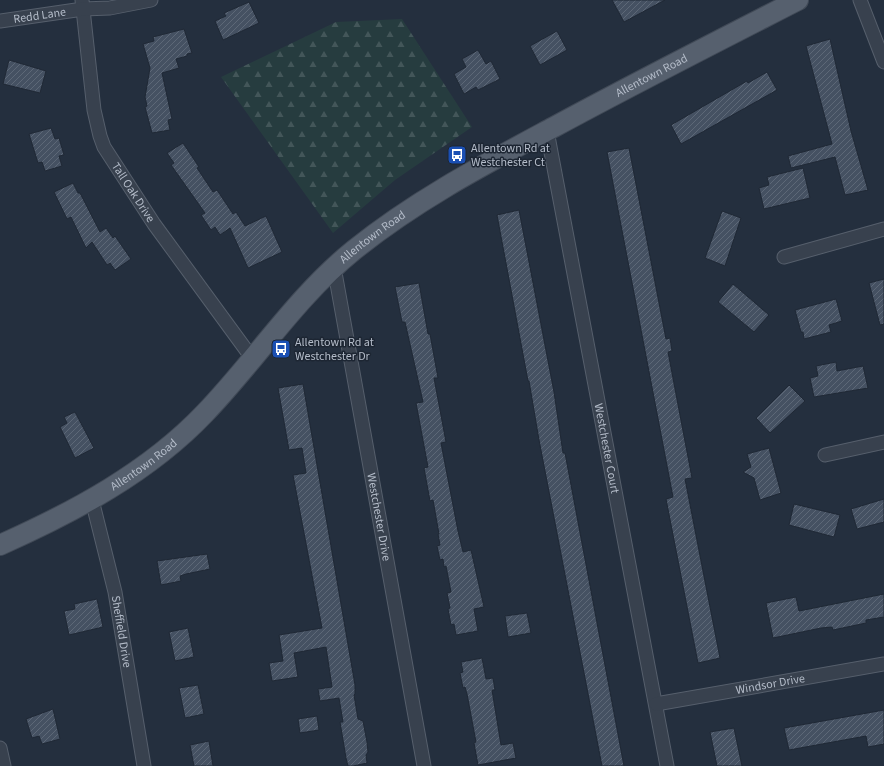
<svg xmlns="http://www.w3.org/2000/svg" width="884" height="766" font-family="'Source Sans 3',sans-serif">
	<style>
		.forest { fill: url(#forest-firs) }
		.building { fill: url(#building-hatch); stroke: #1f2835 }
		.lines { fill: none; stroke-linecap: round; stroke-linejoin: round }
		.street-casing { stroke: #565f6c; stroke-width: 15 }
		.primary-casing { stroke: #414a57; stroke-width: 22 }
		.street { stroke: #38414e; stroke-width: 13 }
		.primary { stroke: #56606e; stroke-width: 20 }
		.labels { text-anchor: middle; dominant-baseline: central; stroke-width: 3; stroke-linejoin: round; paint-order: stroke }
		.street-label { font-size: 12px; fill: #b4bcc9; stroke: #1d2633 }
		.poi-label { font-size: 12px; fill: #b4bcc9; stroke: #1d2633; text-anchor: start }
	</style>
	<defs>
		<pattern id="forest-firs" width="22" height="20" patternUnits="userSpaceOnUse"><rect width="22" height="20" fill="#263c3f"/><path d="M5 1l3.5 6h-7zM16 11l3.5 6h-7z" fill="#435659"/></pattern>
		<pattern id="building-hatch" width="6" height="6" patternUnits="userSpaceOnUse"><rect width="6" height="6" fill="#455162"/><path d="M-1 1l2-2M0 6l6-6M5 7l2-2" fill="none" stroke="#5d6877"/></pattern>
	</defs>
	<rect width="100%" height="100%" fill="#242f3e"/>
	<path class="forest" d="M402,19L472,127L395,180L333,233L221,77L336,22Z"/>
	<path class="building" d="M612,0H665L624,22Z
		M249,2L259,23L223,40L215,21L226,16L224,13Z
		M184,29L192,53L187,54V56L176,59L179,68L162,73L172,119L168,120L170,130L152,133L145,107L147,106L145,97L150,68L143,44L154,41L153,37Z
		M557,31L567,50L540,65L530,46Z
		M830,39L851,131L868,190L845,195L835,157L791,168L788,156L832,144L806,46Z
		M478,50L486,64L491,61L500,79L478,90L476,87L464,94L454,74L466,67L462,59Z
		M9,60L46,71L40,93L3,84Z
		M767,72L777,90L681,144L671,125L747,81L748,83Z
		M51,128L55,139L59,138L64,155L59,156L62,166L45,171L42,162L38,163L29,134Z
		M183,143L199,167L197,168L213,192L217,190L233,214L236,212L245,226L266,216L282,252L248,268L230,228L220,235L215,227L211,230L201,215L205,213L171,165L174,163L167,153Z
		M629,148L666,339L670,338L672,351L668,352L692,478L685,479L720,658L698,663L666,499L673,497L607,152Z
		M803,168L810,198L764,209L759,188L769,185L767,177Z
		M73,183L78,193H80L100,232L106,228L113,238L115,236L131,259L115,270L110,263L107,265L92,242L86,248L71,217L67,219L54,192Z
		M519,210L554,392L563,453H565L624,766H602L539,440L529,381H528L497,215Z
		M722,211L741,218L725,266L705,258Z
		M884,279V324L880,325L869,283Z
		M419,283L428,334H430L438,378H434L446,442L441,443L458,531L463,552L471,550L484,607L474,609L478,631L456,635L454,624L451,625L448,609L450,608L447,593L451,592L446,566L444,567L443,559L440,560L437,546L440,545L438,534H439L433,500L430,501L424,468L428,467L416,403L423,402L405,322H402L395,287Z
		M733,284L769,315L754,332L718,302Z
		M836,299L842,321L829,325L831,332L804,339L803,332H801L795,310Z
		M836,362L837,371L863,366L868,388L814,397L810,378L818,376L816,366Z
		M303,384L355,685V694L354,695L358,719L363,721L367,742L368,752L366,755L367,763L353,766H348L346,758L340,722H343L339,698L320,701L318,689L332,687L326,647L294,653L298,677L272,681L269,663L283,661L279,635L322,628L293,475L306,473L302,448L289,450L278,388Z
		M789,385L805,401L770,433L756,418Z
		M75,412L94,448L75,458L60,427L67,423L64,417Z
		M769,448L781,493L760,500L754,478L743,472L751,467L747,454Z
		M884,499V522L857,529L851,509Z
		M794,504L840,515L834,537L789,525Z
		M207,554L210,569L186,574L180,576L181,581L161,585L157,561Z
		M884,594V617L866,620V623L833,630L832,627L821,628L773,638L766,603L796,597L799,611Z
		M97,599L103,627L69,635L64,611L75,609L74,604Z
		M527,613L531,633L508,637L505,616Z
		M188,628L194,657L175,661L169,632Z
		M482,658L486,679L493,678L495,690H492L501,745L513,743L516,758L478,765L474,743L476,742L467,694L465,687L463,688L460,673L463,672L461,662Z
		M198,685L204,714L185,718L179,688Z
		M53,709L60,739L42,744L39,736L32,738L26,719Z
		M884,710V744L868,747L866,736L789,750L784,728Z
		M317,716L319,730L300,733L298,719Z
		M734,728L742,766H717L710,732Z
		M209,741L213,766H194L190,745Z"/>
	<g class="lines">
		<defs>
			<g id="street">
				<path id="s1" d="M82,0L94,110L100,136L104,147L154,224L252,358"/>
				<path d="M860,0L884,62"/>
				<path id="s2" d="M0,21L83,9L110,8L151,0"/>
				<path id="s3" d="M547,131L667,766"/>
				<path d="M784,257L884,229"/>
				<path id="s4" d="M334,267L424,766"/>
				<path d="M825,455L884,442"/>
				<path id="s5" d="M92,500L115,592L144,766"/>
				<path id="s6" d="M656,704L884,664"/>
				<path d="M0,748L4,766"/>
			</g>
			<g id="primary">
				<path id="s7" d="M0,545C74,512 149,472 205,413C256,360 296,297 354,250C416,200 485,164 554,127C635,83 716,42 798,0"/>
			</g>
		</defs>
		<use href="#street" class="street-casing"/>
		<use href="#primary" class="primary-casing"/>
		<use href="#street" class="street"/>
		<use href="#primary" class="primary"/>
	</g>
	<defs>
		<symbol id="bus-square" viewBox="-11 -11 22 22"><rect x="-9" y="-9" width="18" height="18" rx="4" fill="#1a4fb4" stroke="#1d2633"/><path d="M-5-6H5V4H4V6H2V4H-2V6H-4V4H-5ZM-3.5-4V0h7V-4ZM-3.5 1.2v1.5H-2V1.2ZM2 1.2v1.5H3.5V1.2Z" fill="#fff"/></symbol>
	</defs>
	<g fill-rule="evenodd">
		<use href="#bus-square" x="446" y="144" width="22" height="22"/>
		<use href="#bus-square" x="270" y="338" width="22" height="22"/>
	</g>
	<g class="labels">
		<g class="street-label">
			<text stroke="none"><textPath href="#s2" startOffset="40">Redd Lane</textPath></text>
			<text stroke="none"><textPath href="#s7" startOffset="812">Allentown Road</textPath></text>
			<text stroke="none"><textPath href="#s1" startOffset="203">Tall Oak Drive</textPath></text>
			<text stroke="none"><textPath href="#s7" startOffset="489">Allentown Road</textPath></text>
			<text stroke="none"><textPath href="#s3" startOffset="323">Westchester Court</textPath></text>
			<text stroke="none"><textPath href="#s7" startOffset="165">Allentown Road</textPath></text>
			<text stroke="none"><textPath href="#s4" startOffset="254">Westchester Drive</textPath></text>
			<text stroke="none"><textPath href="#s5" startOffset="135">Sheffield Drive</textPath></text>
			<text stroke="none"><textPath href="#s6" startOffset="116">Windsor Drive</textPath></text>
		</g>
		<g class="poi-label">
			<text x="471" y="148">Allentown Rd at<tspan x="471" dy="14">Westchester Ct</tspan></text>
			<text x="295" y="342">Allentown Rd at<tspan x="295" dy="14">Westchester Dr</tspan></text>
		</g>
	</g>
</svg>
